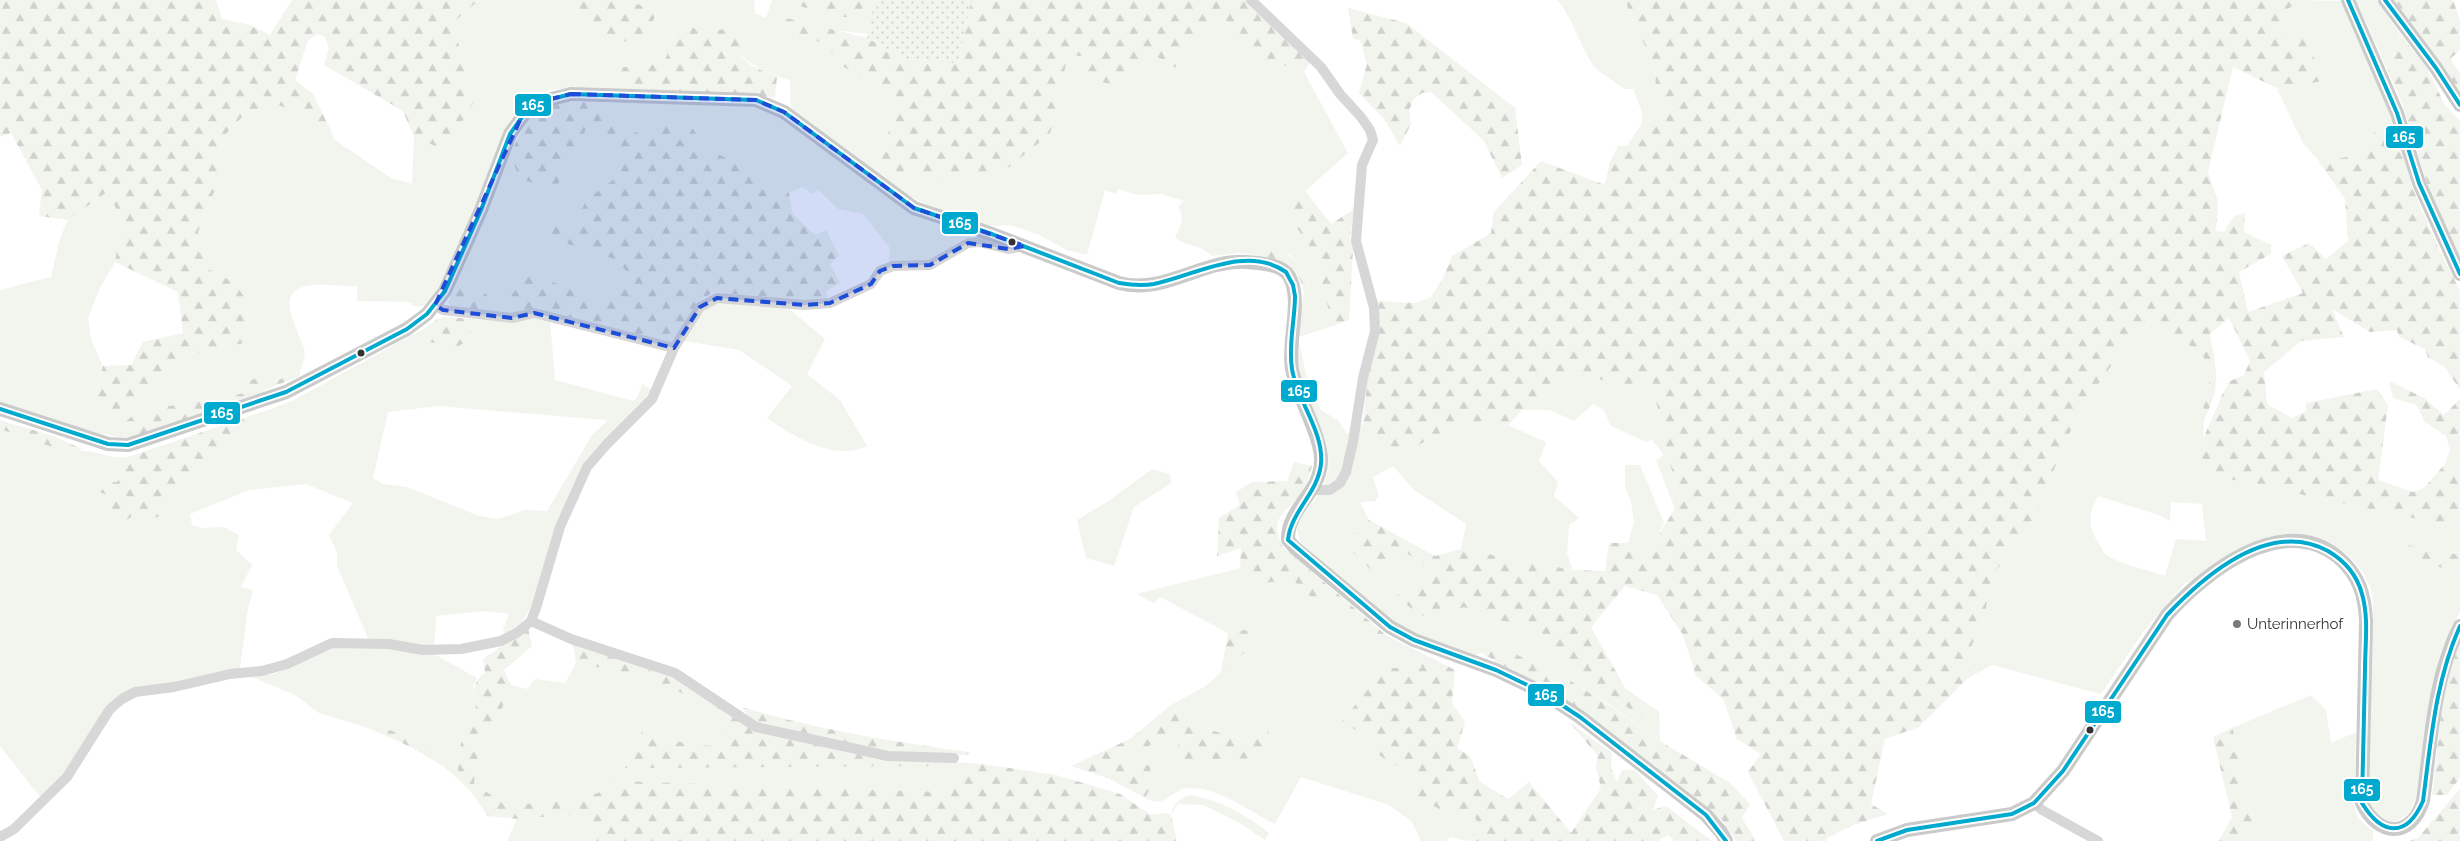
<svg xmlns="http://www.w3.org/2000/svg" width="2460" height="841" font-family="Raleway,sans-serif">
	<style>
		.grass { fill: #f1f5ed; fill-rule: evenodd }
		.forest { fill: url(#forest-firs) }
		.park { fill: url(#park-dots) }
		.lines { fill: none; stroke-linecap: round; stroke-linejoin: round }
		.minor { stroke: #d7d7d7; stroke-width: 10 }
		.major { stroke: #cacaca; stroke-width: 14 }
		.bus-1-casing { stroke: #fff; stroke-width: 8 }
		.bus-1 { stroke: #00a9ce; stroke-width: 4 }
		.marked { fill: #1d4ed8; fill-opacity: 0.2; stroke: #1d4ed8; stroke-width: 4; stroke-dasharray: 10 6; stroke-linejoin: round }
		.bus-dot { fill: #333; stroke: #fff; stroke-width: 2 }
		.poi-dot { fill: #7a7a7a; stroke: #fff; stroke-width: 2 }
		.labels { text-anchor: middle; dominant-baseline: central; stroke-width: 5; stroke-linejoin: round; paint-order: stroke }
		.poi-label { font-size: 15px; fill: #333; stroke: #fff; text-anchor: start }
		.line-badge { stroke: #fff; stroke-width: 2 }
		.badge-label { font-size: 14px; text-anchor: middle; font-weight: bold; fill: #fff }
	</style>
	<defs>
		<pattern id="forest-firs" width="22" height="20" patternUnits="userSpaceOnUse" patternTransform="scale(1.25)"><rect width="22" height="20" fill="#f1f5ed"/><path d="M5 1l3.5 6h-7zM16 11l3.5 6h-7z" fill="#cfd2cc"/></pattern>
		<pattern id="park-dots" width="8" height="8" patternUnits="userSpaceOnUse" patternTransform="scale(1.25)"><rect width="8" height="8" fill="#f1f5ed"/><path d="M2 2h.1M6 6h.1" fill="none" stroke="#cfd2cc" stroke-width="1.8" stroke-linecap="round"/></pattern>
	</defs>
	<rect width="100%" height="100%" fill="#fff"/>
	<path class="grass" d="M479,0H570L568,2L577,11L615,42L631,41L648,36L656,13L630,0H754L755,13L766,18L772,0H779L834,16L855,18L870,0H933L937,8L962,20L952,60L909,57L877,35L832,30L787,19L785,28L824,44L843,66L900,107L874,164L891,173L958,179L1008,168L1050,134L1068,55L1092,57L1085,80L1113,84L1142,68L1156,56L1175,68L1194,35L1225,20L1267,60L1304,72L1348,153L1285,209L1313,251L1333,326L1298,337L1305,370L1321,410L1339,421L1347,434L1363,424L1395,458L1462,421L1508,425L1546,442L1539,461L1558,482L1554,496L1579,518L1569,525L1567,554L1573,570L1461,549L1466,524L1414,490L1393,466L1373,477L1379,496L1375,501L1360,502L1369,520L1346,545L1377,576L1403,550L1432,572L1397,594L1408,606L1429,620L1464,607L1546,637L1581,673L1641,717L1625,688L1659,712L1660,741L1607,703L1566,678L1501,647L1475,655L1420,636L1395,623L1376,610L1300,542L1296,527C1306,507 1324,494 1328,471C1333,441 1308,403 1300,373C1293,347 1300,319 1304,293L1311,290C1303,267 1293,247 1265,249L1263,256L1239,253L1212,256C1198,243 1190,248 1175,238C1180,227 1186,217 1178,207L1184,201L1161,194L1137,195L1118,189L1116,194L1105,190L1087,255L1067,250L1037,234L1011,225L994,226L975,222L944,212L919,201L897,189L791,109L790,80C771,75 755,68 741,55V31L725,29L702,32L679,21L665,60L648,66L623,67L613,90C588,90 556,84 534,96C507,111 499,148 489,174C472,218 457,272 423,306H413L411,302L357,301V286C341,286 322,283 306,286C273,293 299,330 304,349C306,356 302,365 300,372L271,382L265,373L249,381L246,393L188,402L136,413L120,426V437L91,432L0,402V290L51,277L60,238L68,220L107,192L122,219L115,262L100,288L88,318L91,340L103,366L95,401L110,419L178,357L244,343L249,304L234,282L208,269L198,232L220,177L222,138L248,111L278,105L299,113L332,133L335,140L391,178L412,184L414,137L445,150L474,102L453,23Z
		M1557,0H1625L1633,21L1656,68L1655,94L1666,116L1642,123V112L1633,89H1624C1617,83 1597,71 1593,65C1581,47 1570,13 1557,0Z
		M2296,0L2341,1L2382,89L2403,151L2376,131L2352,156L2320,162L2303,143L2277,89L2283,91L2324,80L2285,36L2281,12L2291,7Z
		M2356,0H2377L2400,34L2388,71Z
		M593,102L750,105L775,114L910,213L921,218L976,236L963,239L929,261L889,262L890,248L863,214L838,209L818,190L813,194L802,187L789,193L704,146L693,129L642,136Z
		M586,129L617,136L621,174L586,200L571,236H544L614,259L633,277L605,302L529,273L518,313L513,314L481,311L456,284L509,155Z
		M719,302L788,308L825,339L807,374L840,400L867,446C834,462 793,436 767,418L792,386L739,350L684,341L706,307Z
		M534,317L550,319L555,380L633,401L637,398L642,384L653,390L649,398L608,437L559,518C545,547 542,603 518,625C515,628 509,630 505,633L503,630L509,614L484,611L436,616L434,654L477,678L473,686L477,715C459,739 458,749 458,779L443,766L442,751L372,724L368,728L319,713L295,695L252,677L274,674L337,646L372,647L337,566V552L329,535L353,503L306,484L249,490L190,514L192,525L201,528L223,527L239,535L236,550L252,565L241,587L253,590L248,608L240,669L169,684L131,688L110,702L63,776L41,798L0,746V429L73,453C90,446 108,460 128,457L117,482L96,483L112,497L110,522L143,509L163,514L177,485L223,452L271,409L294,400L427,327L429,342L470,340L471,319C494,321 512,323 534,317ZM438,406L607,420V421L592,435L547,511L525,510L498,519L479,516L407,487L383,484L373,478L388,412Z
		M2151,321L2173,338L2200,350L2209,368L2211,378L2204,397L2203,469L2224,478L2460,528V555L2388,541L2409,560L2460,572V611L2440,653L2432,692L2416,798C2411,813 2397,830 2380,816C2369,807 2369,795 2368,782C2362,737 2369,690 2372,645C2372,626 2376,602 2369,584C2359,562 2337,541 2313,537C2267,528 2224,556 2189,583L2186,582L2143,632L2101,694L1992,665L1968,678L1972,644L1982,625L1993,575L2031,524L2069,434L2101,380L2127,343L2136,339ZM2098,496L2156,514L2170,521L2171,502L2202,504L2206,541L2176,539L2165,576C2149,570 2118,564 2105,554C2103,552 2101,547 2099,544C2088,527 2088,514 2098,496Z
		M1572,372L1625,386L1651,377L1667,452L1680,501L1675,509L1656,460L1664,455L1652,440L1646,442L1611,426L1604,410L1593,404L1574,421L1550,410H1522Z
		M2460,446V477L2445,464L2450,450Z
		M1625,465H1640L1664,523L1653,543L1634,554L1628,543L1634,522L1631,502L1625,487Z
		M1152,469L1170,474L1171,483L1134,507L1114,566L1086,558L1077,520L1107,502Z
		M1249,566L1263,582L1293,580L1314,600L1330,601L1377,639L1387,636L1404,644L1423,668L1380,755L1415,778L1443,811L1475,818L1486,835L1468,841L1450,837L1446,841H1421L1412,822L1389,805L1301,777L1275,824C1248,811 1221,788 1190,788C1170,788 1168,810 1145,798L1151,786L1114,763L1131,743L1147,748L1160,736L1180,730L1177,761L1265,758L1269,729L1242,739L1184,722L1171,705L1206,686L1221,672L1251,629L1228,633L1160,597L1154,603L1136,594Z
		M576,663L648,677L727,715L723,745C686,748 677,742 644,727L625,768L941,761L982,764L973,767L945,792L619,781L598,793L508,807L474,783L479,748L497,721L511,685L527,689L535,679L565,683Z
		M2311,695L2326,710L2331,743L2356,732L2354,805L2358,818L2373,832V841H2244L2255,824L2235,774L2242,754L2232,728Z
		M1190,795C1220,800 1245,814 1269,833L1265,840L1238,822L1203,805L1178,804L1171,815C1174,803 1178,799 1190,795Z
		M581,814L596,841H507L517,819Z"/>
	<path class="forest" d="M0,0H216L222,19L250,25L270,35L292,0H479L453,23L474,102L445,150L414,137L403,111L324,65L329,48L325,37L318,34L308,40L295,80L313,94L332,133L299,113L278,105L248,111L222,138L220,177L198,232L208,269L234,282L249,304L244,343L178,357L110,419L95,401L103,366L131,365L143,342L183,333L178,292L115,262L122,219L107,192L68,220L39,216L42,190L11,133L0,137Z
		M570,0H630L656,13L648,36L631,41L615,42L577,11L568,2Z
		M779,0H870L855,18L834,16Z
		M974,0H1246L1311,61L1304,72L1267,60L1225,20L1194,35L1175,68L1156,56L1142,68L1113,84L1085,80L1092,57L1068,55L1050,134L1008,168L958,179L891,173L874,164L900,107L843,66L824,44L785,28L786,18L867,38L907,59L958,62L970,5Z
		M1625,0H2296L2291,7L2281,12L2285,35L2305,37L2324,80L2283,91L2233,67L2208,172L2218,202L2216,231L2224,232L2234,216L2245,213L2244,232L2271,245V254L2239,272L2248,312L2303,293L2282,256L2309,243L2326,259L2348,241L2345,199L2319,162L2352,156L2376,131L2403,151L2412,187L2438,247L2460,291V390L2445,367L2428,357L2425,349L2399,337L2397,330L2370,332L2332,309L2344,337L2301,341L2264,372L2267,404L2292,418L2306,411V403L2377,389L2388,405L2378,480L2413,492L2424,488L2445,464L2460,477V528L2224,478L2202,469L2203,439L2222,395L2230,381L2244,375L2250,361L2229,318L2210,334C2217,375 2222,383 2203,422L2204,397L2211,378L2209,368L2200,350L2173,338L2150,321L2136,339L2127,344L2101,380L2069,434L2031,524L1993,575L1982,625L1972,644L1968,678L1919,727L1885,739L1871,804L1888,814L1853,825L1827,838L1826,841H1784L1748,772L1761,754L1737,739L1723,699L1696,676L1683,635L1657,595L1625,586L1591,627L1642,718L1581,673L1546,637L1464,607L1429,620L1408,606L1397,594L1432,572L1403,550L1377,576L1346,545L1369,520L1435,556L1461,549L1573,570L1605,571L1609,543H1628L1634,554L1653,543L1680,501L1667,452L1651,377L1625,386L1572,372L1522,410L1508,425L1462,421L1395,458L1363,424L1376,301L1416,303L1431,297L1443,278L1452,256L1491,233L1494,212L1541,161L1605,185L1610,162L1618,146H1627L1642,123L1666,116L1655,94L1656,68L1633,21Z
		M2394,0H2453L2460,20V50L2450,59L2460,73V92Z
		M1348,8L1406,23L1515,108L1522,165L1502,178L1484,141L1431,92L1422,93L1414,99L1409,110L1411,124L1400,146L1384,119L1359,93L1367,64L1360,40L1353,39Z
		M679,21L702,32L725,29L741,31V56L752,66L777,77L775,97L613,90L623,67L648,66L665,60Z
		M2400,34L2426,67L2445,105L2460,121V258L2429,190L2402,103L2388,71Z
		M554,102H593L642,136L653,123L693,129L704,146L789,193L793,214L815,235L826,230L839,256L830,264L840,283L826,291L828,300L804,302L714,292L699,301L672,342L518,313L510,297L529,273L605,302L633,277L614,259L544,236L549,215L571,236L586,200L621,174L617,136L586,129L555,190L521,179L509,155L532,113Z
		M1305,191L1331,224L1354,209L1350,238L1353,249L1349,320L1333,326L1313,251L1284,209Z
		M1276,248C1299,260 1303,267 1311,291L1304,293C1300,269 1286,261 1263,256L1265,249Z
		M456,284L487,294L481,311L452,307L448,303Z
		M445,317L471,319L470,340L456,347L429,342L427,327L437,319Z
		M300,372V376L265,390L252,400L132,437H120V426L136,413L188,402L246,393L249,381L266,373L272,382Z
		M2389,381L2424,398L2444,415L2460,399V446L2450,450L2446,436L2424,421L2417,405L2393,398Z
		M271,409L223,452L177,485L163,514L145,523L143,509L119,525L110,522L112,497L97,491L96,483L117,482L128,457Z
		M0,420L53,436L82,449L73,454L0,429Z
		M1294,462L1312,466C1310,473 1308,481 1304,488C1291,512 1266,514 1283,547L1387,636L1377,639L1330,601L1314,600L1293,580L1263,583L1249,567L1240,569L1241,548L1217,556L1219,518L1240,505L1236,492L1252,482L1287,481Z
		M2387,541L2460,555V572L2409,560Z
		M528,628L532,646L504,670L511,685L497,721L479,748L474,783L508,807L598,793L619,781L945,792L973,767L982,764L1056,775L1120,794L1151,815L1165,813L1171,815L1177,841H596L581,814L517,819L488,816L471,792L458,779C458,749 459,739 477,715C475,698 469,683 485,673L483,659Z
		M1251,629L1244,653L1221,672L1228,633Z
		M2460,643V778L2447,795H2432C2439,746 2439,689 2460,643Z
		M573,644L675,679L755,730L941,761L938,766L625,768L644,727C675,741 688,748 723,745L727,715L648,677L576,663Z
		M1404,644L1455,670L1452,703L1465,722L1457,748L1470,756L1480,782L1508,799L1529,782L1571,833L1601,788L1596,768L1598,756L1569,722L1612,753L1611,768L1617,782L1622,770H1635L1658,796L1652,810L1666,806L1712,841H1674L1668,835L1658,841H1468L1486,835L1475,818L1443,811L1411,794L1415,778L1379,755L1385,743L1341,723L1385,668H1422Z
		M1501,647L1566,678L1607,704L1660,741L1730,783L1750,804L1742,818L1756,841H1736L1722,820L1638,755L1549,689L1498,663L1481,652Z
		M1171,705L1184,722L1241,739L1269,729L1265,758L1177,761L1179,730L1160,736L1147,748L1131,743L1114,763L1150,765L1151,786L1145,798L1108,778L1071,766L1130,739Z
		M742,707C815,729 893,742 969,752L967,755L891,752L771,728L751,720Z
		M372,723L442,751L443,766L411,747L368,728Z
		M2232,728L2242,754L2235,774L2255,824L2244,841H2219L2232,817L2213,737Z
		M2460,789V841H2409L2418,838Z"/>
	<path class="park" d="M875,0H974L970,5L958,63L907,59L867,38Z"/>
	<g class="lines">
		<path class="minor" d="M1251,0L1321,67L1340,94L1361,117L1370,130L1373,140L1362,165L1356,241L1374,308L1375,331L1363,378L1353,442L1346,472L1340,483L1330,490H1312
			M435,305L443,310L512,318L534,313L674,348
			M531,621L571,639L675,673L756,727L888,756L954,758
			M2034,803L2042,810L2098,841
			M0,837L14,829L67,777L110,709L122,699L135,692L174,687L230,674L262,671L287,664L332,643L389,644L423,650L461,649L501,641L518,632L531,621L536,608L560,527L587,467L607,444L652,399L674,348L700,307L717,298L804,305L830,303L871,284L880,271L893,266L930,265L968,243L979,242L1008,249L1024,246"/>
		<path class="major" d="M2348,0L2397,113L2419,183L2460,274
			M2385,0L2436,68L2460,105
			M0,409L108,444L128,445L286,392L407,329L427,314L445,291L481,210L510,134L529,107L539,102L571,94L756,100L784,112L914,208L992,234L1119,283C1165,295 1201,259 1247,262C1260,263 1282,264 1289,276C1303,299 1287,342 1292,369C1297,397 1323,438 1321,463C1319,494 1287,509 1288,540L1295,548L1390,627L1414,640L1496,670L1542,692L1580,717L1706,815L1721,832L1726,841
			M1877,841L1907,830L2012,814L2034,803L2063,771L2167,615C2205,572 2282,512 2338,557C2359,575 2365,595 2366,621L2362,803C2378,837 2411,839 2423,801C2431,743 2433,679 2460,626"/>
		<defs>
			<path id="bus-1" d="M2348,0L2397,113L2419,183L2460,274
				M2385,0L2436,68L2460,105
				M0,409L108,444L128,445L286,392L407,329L427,314L445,291L481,210L510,134L529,107L539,102L571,94L756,100L784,112L914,208L992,234L1119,283C1131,285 1142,286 1154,284C1194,276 1246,244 1286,272L1293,285L1295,296C1295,320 1288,345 1292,369C1297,401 1324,431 1321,464C1318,493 1291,511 1288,540L1390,627L1414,640L1496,670L1542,692L1580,717L1706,815L1726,841
				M1877,841L1907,830L2012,814L2034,803L2063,771L2167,615C2205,575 2269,519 2328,551C2345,561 2357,575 2362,594C2369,618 2365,645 2365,670C2364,714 2363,759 2362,803C2382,836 2407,838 2423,801C2431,741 2435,682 2460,626"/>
		</defs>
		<use href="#bus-1" class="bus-1-casing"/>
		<use href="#bus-1" class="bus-1"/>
	</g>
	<path class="marked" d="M571,94L756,100L784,112L914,208L1025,246L1008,249L968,243L930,265L893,266L880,271L871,284L830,303L804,305L717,298L700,307L674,348L534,313L512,318L443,310L435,305L521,118L539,102Z"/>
	<g class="bus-dot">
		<circle cx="1012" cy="242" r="4.5"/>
		<circle cx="361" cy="353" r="4.5"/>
		<circle cx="2090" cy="730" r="4.5"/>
	</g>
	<circle class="poi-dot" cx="2237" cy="624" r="5"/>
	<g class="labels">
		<g class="poi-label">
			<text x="2247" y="624">Unterinnerhof</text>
		</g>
	</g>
	<g class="line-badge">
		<rect x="514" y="93" width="38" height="24" rx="5" fill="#00a9ce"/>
		<rect x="2385" y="125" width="39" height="24" rx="5" fill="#00a9ce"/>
		<rect x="941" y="211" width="38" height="24" rx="5" fill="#00a9ce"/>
		<rect x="1280" y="379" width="38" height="24" rx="5" fill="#00a9ce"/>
		<rect x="203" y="401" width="38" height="24" rx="5" fill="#00a9ce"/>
		<rect x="1527" y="683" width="38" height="24" rx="5" fill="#00a9ce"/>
		<rect x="2084" y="700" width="38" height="24" rx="5" fill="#00a9ce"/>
		<rect x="2343" y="778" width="38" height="24" rx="5" fill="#00a9ce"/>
	</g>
	<g class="badge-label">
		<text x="533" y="110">165</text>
		<text x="2404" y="142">165</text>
		<text x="960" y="228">165</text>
		<text x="1299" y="396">165</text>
		<text x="222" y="418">165</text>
		<text x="1546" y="700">165</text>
		<text x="2103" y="716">165</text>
		<text x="2362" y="794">165</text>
	</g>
</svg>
